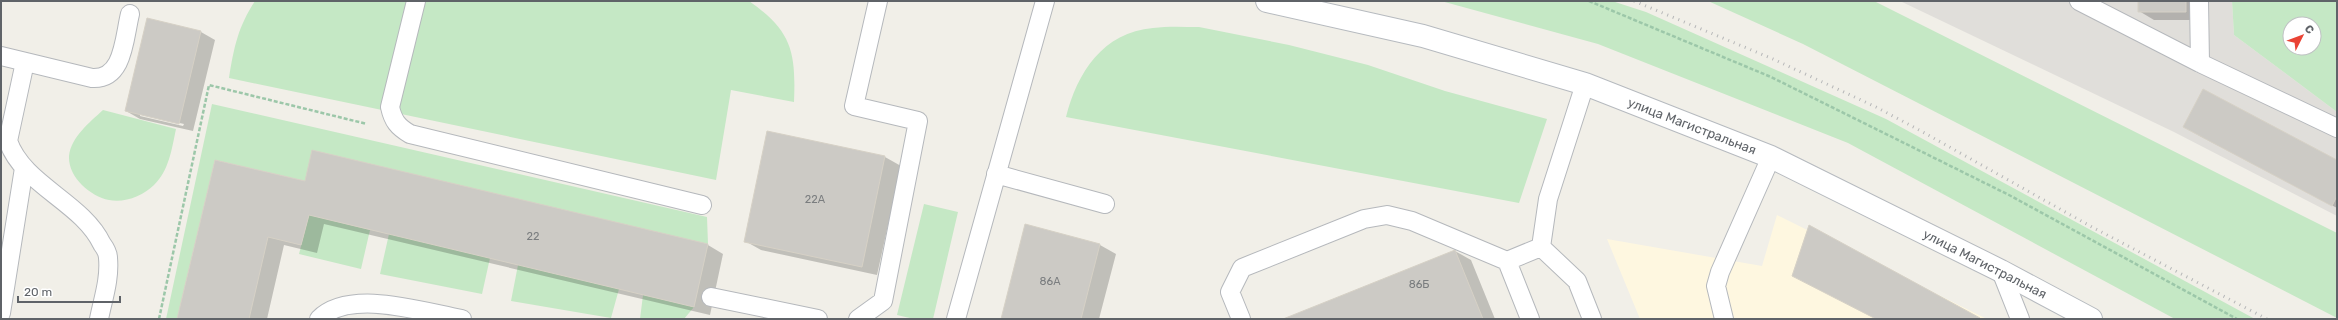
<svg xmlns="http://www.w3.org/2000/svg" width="2338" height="320" font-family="Rubik,sans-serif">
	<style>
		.commercial { fill: #fef7e0 }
		.industrial { fill: #e0deda }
		.green { fill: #c5e8c5; fill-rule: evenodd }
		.shadow { fill: #0003; fill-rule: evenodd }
		.building { fill: #cccac5; stroke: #d6d1c6 }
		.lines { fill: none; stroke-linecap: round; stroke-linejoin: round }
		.lane-casing { stroke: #b5b8bc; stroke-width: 20 }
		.secondary-casing { stroke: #b6babf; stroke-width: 24 }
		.path { stroke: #9cc7a9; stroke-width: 2.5; stroke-dasharray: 4 2; stroke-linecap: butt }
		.lane { stroke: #fff; stroke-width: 18 }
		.secondary { stroke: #fff; stroke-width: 22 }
		.rail { stroke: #b6b7b8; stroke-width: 3; stroke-dasharray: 1 5; stroke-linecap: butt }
		.labels { text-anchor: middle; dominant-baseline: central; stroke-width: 3; stroke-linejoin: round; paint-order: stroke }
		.number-label { font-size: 11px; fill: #7a7d7f }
		.street-label { font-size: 13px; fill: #5f6368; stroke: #fff }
	</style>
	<rect width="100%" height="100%" fill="#f1efe8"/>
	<path class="commercial" d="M1777,215L1987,319H1640L1607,239L1762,266Z"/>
	<path class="industrial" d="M1900,1H2232L2234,35L2337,112V216L2174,132Z"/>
	<path class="green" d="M255,1H749C792,31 796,52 794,102L731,90L716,180L229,78C234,47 238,27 255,1Z
		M1441,1H1612L1646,12L1886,119L2255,319H2175L1848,143L1598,44Z
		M1708,1H1874L2337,233V318L1803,44Z
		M2232,1H2337V112L2234,35ZM2290,24H2314V48H2290Z
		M1199,27L1289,45L1368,65L1445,91L1547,119L1519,203L1066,117C1077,73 1103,32 1153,28C1168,26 1184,27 1199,27Z
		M212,104L707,217L708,244L305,181L215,160L177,319H166Z
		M103,110L176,129C172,148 169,171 154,185C143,196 125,203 109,200C90,196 68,177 69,156C71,137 90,122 103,110Z
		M924,204L958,212L933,319H914L897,315Z
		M309,215L370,230L361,269L299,254Z
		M389,234L490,258L482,294L380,274Z
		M518,265L619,289L611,318L511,301Z
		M643,295L694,307L684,319H640Z"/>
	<path class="shadow" d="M2139,1H2201V20H2154L2139,11Z
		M201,32L215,40L193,131L140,119L126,111ZM140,114L184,124L183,126L140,116Z
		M768,132L885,157L901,166L877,275L761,250L745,241Z
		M2198,135L2337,161V208Z
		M306,182L708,245L723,254L710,315L324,224L317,253L284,245L267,319H178Z
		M1100,245L1116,254L1099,319H1002Z
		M1455,251L1471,260L1495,319H1286Z"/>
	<path class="building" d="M2138,1H2186V12H2138Z
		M147,18L201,31L179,124L125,111Z
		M2203,89L2337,160V196L2332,206L2183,127Z
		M767,131L885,156L862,267L744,242Z
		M312,150L708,244L694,307L309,215L301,245L268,237L249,319H177L215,160L305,181Z
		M1025,224L1100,244L1081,319H1001Z
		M1809,225L1980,318L1981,319H1876L1792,276Z
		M1455,250L1483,319H1283Z"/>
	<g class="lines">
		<defs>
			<path id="lane" d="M416,1L390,107C393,121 398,127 410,134L702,205
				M2079,1L2200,63L2337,128
				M2199,1L2200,63
				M1,56L92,78C124,80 124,38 130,14
				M25,62L8,141C23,185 82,202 102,244C105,248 108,254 108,258C110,279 103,299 99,319
				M996,174L1105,204
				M1541,247L1577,281L1592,319
				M2001,271L2020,319
				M711,297L818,319
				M1,313L24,168
				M319,319C350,288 423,312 462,319
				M858,319L883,301L918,121L854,106L878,1
				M956,319L1045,1
				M1241,319L1230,292L1242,268L1364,219L1387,215L1412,221L1507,261
				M1530,319L1507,261L1541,247L1548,199L1585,84
				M1724,319L1716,286L1720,272L1771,157"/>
			<path id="secondary" d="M1267,1L1423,36L1585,84L1771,157L2001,271L2091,319"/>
		</defs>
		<use href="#lane" class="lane-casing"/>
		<use href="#secondary" class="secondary-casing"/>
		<path class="path" d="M1589,1L1771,77L2009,195L2237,319
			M159,319L209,85L367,124"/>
		<use href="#lane" class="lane"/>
		<use href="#secondary" class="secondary"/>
		<path class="rail" d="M1634,1L1773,59L1876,107L1921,131L2092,227L2267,319"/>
	</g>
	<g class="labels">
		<g class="number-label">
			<text x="815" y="199">22А</text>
			<text x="533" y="236">22</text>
			<text x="1050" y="281">86А</text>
			<text x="1419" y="284">86Б</text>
		</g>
		<g class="street-label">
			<text transform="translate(1692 126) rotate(21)">улица Магистральная</text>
			<text transform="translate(1985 264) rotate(27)">улица Магистральная</text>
		</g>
	</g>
	<rect width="2338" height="320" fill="none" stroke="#5f6368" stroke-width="4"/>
	<g transform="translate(2302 36) rotate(48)"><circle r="19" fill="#ffffff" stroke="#bfc1c3"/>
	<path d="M0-3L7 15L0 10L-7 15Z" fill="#ea4335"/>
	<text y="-6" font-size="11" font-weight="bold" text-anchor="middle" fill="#5f6368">С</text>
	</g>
	<path d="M18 296v6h102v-6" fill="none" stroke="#5f6368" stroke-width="2"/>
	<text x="24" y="296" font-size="12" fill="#5f6368" stroke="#ffffff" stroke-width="3" paint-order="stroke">20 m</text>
</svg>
